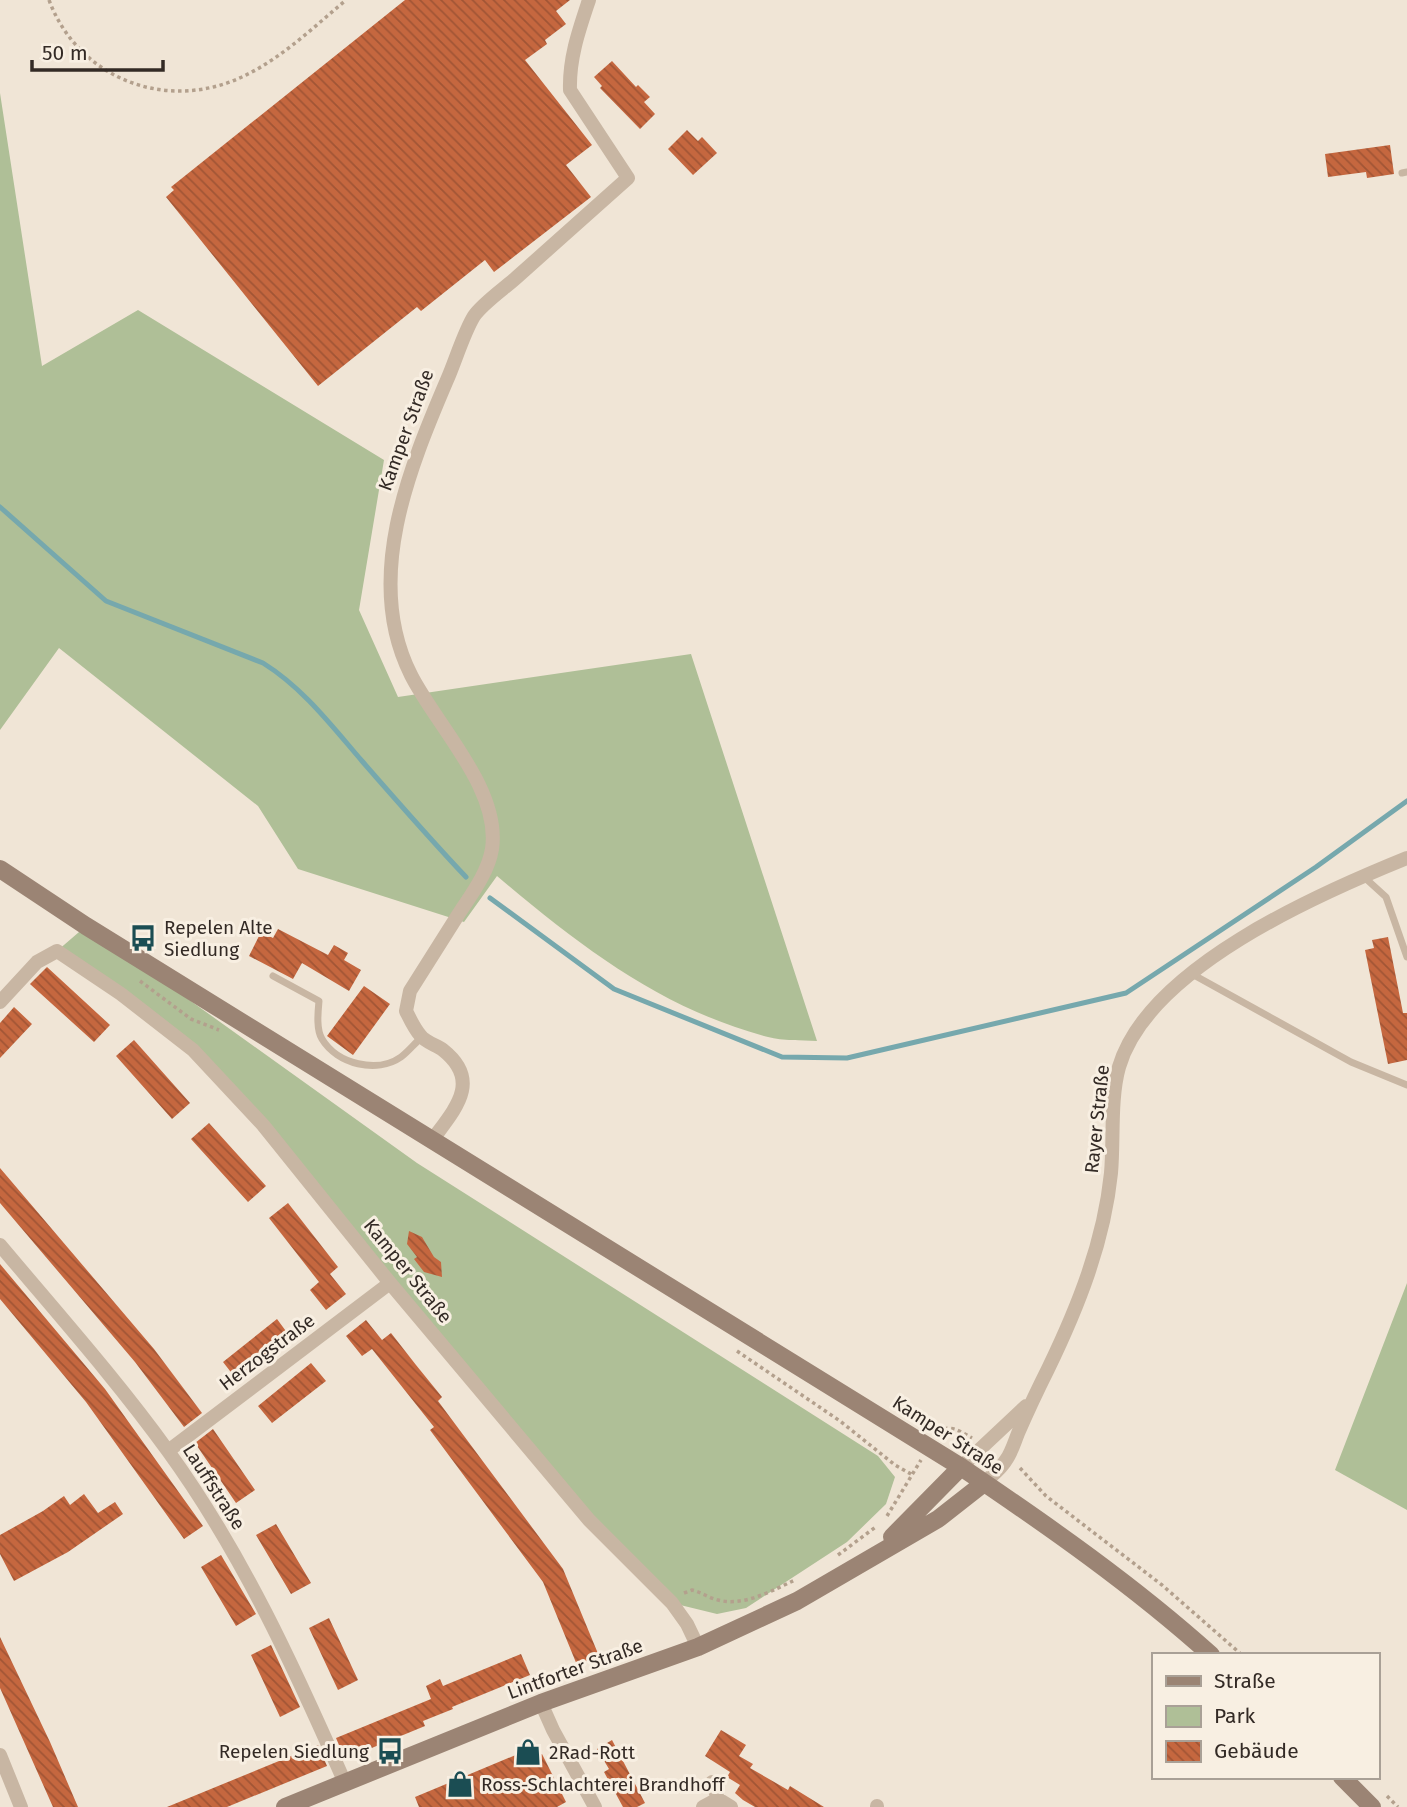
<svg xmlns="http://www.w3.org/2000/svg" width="1407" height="1807" font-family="'Fira Sans',sans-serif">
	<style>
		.green { fill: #afbf97 }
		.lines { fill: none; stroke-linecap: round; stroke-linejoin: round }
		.stream { stroke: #76a8ad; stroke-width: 5 }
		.building { fill: url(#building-back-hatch) }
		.path { stroke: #b3a08d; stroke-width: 3.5; stroke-dasharray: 3.5 3.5; stroke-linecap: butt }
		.lane { stroke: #c8b6a3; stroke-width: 7 }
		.street { stroke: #c8b6a3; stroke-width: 14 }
		.secondary { stroke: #9b8474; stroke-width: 18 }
		.labels { text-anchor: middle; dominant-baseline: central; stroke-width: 6; stroke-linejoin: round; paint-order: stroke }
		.street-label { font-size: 19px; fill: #332a25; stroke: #f8efe2 }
		.poi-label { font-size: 19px; fill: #332a25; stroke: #f8efe2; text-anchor: start }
	</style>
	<defs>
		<pattern id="building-back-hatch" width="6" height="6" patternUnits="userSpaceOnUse" patternTransform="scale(1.75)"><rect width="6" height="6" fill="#c5673f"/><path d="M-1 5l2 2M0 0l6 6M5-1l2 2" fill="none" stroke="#a15535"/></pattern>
	</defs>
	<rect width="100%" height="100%" fill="#f0e5d6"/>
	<path class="green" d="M0,93L42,366L138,310L384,460L359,610L398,697L691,654L817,1041C801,1040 783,1041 768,1037C661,1009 580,946 497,876L464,922L298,869L258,806L59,648L0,730Z
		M86,926L417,1163L878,1456L895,1477L886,1504L847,1542L746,1608L717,1614L672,1603L589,1520L209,1067L57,951Z
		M1407,1283V1510L1335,1470Z"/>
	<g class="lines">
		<path class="stream" d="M0,507L106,601L263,663C303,688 331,725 362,761C396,800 430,839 466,877
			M490,898L614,989L782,1057L847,1058L1126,993L1316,867L1407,801"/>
	</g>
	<path class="building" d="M405,0H570L556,11L566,24L545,40L547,44L525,60L592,145L566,165L591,197L494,272L485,260L421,311L417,307L318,386L166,197L174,190L171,187Z
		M612,61L636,87L638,85L650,97L644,102L655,114L640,129L600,88L602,86L594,77Z
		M687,130L698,141L702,137L717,153L693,175L668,149Z
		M1390,145L1394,174L1367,178L1366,172L1328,177L1325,154Z
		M278,929L328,955L334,945L348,953L344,960L361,970L349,991L302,963L293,979L249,956L261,932L273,938Z
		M1388,937L1403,1013H1407V1060L1388,1064L1365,950L1374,948L1372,940Z
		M47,967L110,1025L94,1042L30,984Z
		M364,986L390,1004L353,1055L327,1036Z
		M14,1007L32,1024L0,1058V1023Z
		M134,1040L190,1103L172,1119L116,1056Z
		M209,1123L266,1186L248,1202L191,1139Z
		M0,1168L154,1349L202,1413L184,1427L135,1362L0,1203Z
		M288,1203L338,1267L330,1274L346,1294L326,1310L310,1290L319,1282L269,1218Z
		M409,1231L422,1237L434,1257L441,1262L442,1277L424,1272L414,1259L417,1257L407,1244Z
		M0,1264L105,1389L203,1526L184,1539L86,1402L0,1299Z
		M277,1319L291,1338L237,1380L223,1362Z
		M366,1320L382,1340L391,1333L416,1365L442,1397L438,1401L563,1569L599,1656L577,1665L543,1582L430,1430L434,1427L372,1349L362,1356L346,1336Z
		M311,1363L326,1381L272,1423L258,1406Z
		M213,1429L255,1490L236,1503L195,1443Z
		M84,1494L98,1513L115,1502L123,1514L68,1552L14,1581L0,1554V1535L43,1511L64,1496L70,1505Z
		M276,1524L311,1583L291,1594L256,1535Z
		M221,1555L256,1614L236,1626L201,1567Z
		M329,1618L358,1680L338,1690L309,1628Z
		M0,1637L50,1742L78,1807H53L0,1688Z
		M271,1645L300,1707L280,1717L251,1655Z
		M521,1654L530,1675L452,1707L453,1709L423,1721L425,1726L345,1759L336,1738L431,1699L426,1686L440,1679L443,1686Z
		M721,1730L746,1745L739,1756L753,1764L750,1768L788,1790L790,1786L824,1807H755L743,1800L735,1793L740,1785L727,1777L730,1772L705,1756Z
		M612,1740L645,1803L637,1807H623L604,1772L609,1769L597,1749Z
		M318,1745L327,1766L288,1782L227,1807H167Z
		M530,1749L533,1757L542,1754L566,1802L557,1807H419L415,1797Z"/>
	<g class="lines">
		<path class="path" d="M49,0C79,81 171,114 248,74C284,56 315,26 346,0
			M140,981L191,1019L219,1030
			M737,1351L840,1421L895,1465L911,1474
			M938,1432C949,1423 961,1432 972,1438
			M1020,1468L1046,1496L1162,1585L1242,1655
			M887,1516L921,1460
			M838,1555L877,1526
			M684,1593L692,1590C701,1592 709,1598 718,1600C744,1607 773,1590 795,1580
			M1387,1796L1398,1807"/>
		<path class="lane" d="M1402,173L1407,172
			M1364,877L1386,897L1407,957
			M1192,974L1351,1062L1407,1085
			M273,976L319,1001C318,1012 316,1029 322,1039C337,1064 377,1074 401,1057C408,1052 414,1044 421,1038"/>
		<path class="street" d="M0,1002L37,962L57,951L121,994L193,1050L263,1125L390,1283L589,1520L672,1603L687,1624L698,1647
			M433,1139C455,1109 482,1081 443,1050C436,1045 425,1042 420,1035C414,1028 410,1019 406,1011L410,991C426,966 442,940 458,915C471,895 488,873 492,849C501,789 436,725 411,675C363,580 409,469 447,380C455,362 464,332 474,316C483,303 505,288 517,277C554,244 591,211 628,178L570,90C569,58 579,30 589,0
			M0,1245C57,1313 116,1379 168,1451C242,1553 294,1667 345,1783
			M168,1451L390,1283
			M961,1467L1026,1406
			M984,1483C991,1476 1001,1469 1006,1460C1012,1452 1015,1440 1019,1431C1028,1410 1038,1389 1048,1369C1078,1307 1104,1242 1111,1173C1114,1140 1110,1099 1119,1067C1148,968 1318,894 1407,858
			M541,1703L553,1730L595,1807
			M0,1755L21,1807
			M712,1782L718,1799L731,1807
			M703,1807L718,1799
			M877,1807V1806"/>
		<path class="secondary" d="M0,869L86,926L961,1467C1047,1525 1133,1585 1211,1655
			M892,1537L961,1467
			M1342,1777L1372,1807
			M285,1807L541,1703L698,1647L797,1601L938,1519L984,1483"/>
	</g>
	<defs>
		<symbol id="bus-bare" viewBox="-9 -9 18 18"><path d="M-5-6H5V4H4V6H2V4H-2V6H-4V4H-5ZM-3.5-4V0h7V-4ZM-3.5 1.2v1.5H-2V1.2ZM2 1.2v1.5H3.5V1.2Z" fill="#1b4d53" stroke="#f8efe2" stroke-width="2.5" paint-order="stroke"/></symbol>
		<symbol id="shop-bare" viewBox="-9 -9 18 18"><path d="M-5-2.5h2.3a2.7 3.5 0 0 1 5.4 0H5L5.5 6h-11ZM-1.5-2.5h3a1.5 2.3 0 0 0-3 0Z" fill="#1b4d53" stroke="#f8efe2" stroke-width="2.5" paint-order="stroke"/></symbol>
	</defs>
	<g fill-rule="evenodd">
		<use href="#bus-bare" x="124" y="919" width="38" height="38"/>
		<use href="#bus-bare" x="371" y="1732" width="38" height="38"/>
		<use href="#shop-bare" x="509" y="1733" width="38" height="38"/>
		<use href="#shop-bare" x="441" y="1765" width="38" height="38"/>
	</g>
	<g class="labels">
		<g class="street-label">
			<text transform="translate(406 430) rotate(-70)">Kamper Straße</text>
			<text transform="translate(1097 1119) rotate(-84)">Rayer Straße</text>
			<text transform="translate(408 1271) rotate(51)">Kamper Straße</text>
			<text transform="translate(267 1352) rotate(-37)">Herzogstraße</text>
			<text transform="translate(948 1435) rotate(33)">Kamper Straße</text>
			<text transform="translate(214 1487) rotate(57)">Lauffstraße</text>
			<text transform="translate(575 1669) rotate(-20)">Lintforter Straße</text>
		</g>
		<g class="poi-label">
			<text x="164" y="927">Repelen Alte<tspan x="164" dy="22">Siedlung</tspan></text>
			<text x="369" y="1751" text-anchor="end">Repelen Siedlung</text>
			<text x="549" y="1752">2Rad-Rott</text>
			<text x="481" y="1784">Ross-Schlachterei Brandhoff</text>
		</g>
	</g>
	<rect x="1152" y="1653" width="228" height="126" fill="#f8efe2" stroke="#a9a096" stroke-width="2"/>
	<rect x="1166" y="1676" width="35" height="10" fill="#9b8474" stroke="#a9a096" stroke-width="2"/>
	<text x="1214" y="1688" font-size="21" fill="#332a25">Straße</text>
	<rect x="1166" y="1706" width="35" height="21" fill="#afbf97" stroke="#a9a096" stroke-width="2"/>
	<text x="1214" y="1723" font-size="21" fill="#332a25">Park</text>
	<rect x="1166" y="1741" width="35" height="21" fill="url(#building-back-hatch)" stroke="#a9a096" stroke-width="2"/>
	<text x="1214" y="1758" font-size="21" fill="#332a25">Gebäude</text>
	<path d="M32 60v10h131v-10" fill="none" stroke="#332a25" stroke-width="3.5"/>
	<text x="42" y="60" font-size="21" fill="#332a25" stroke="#f8efe2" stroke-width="5" paint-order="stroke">50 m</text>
</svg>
